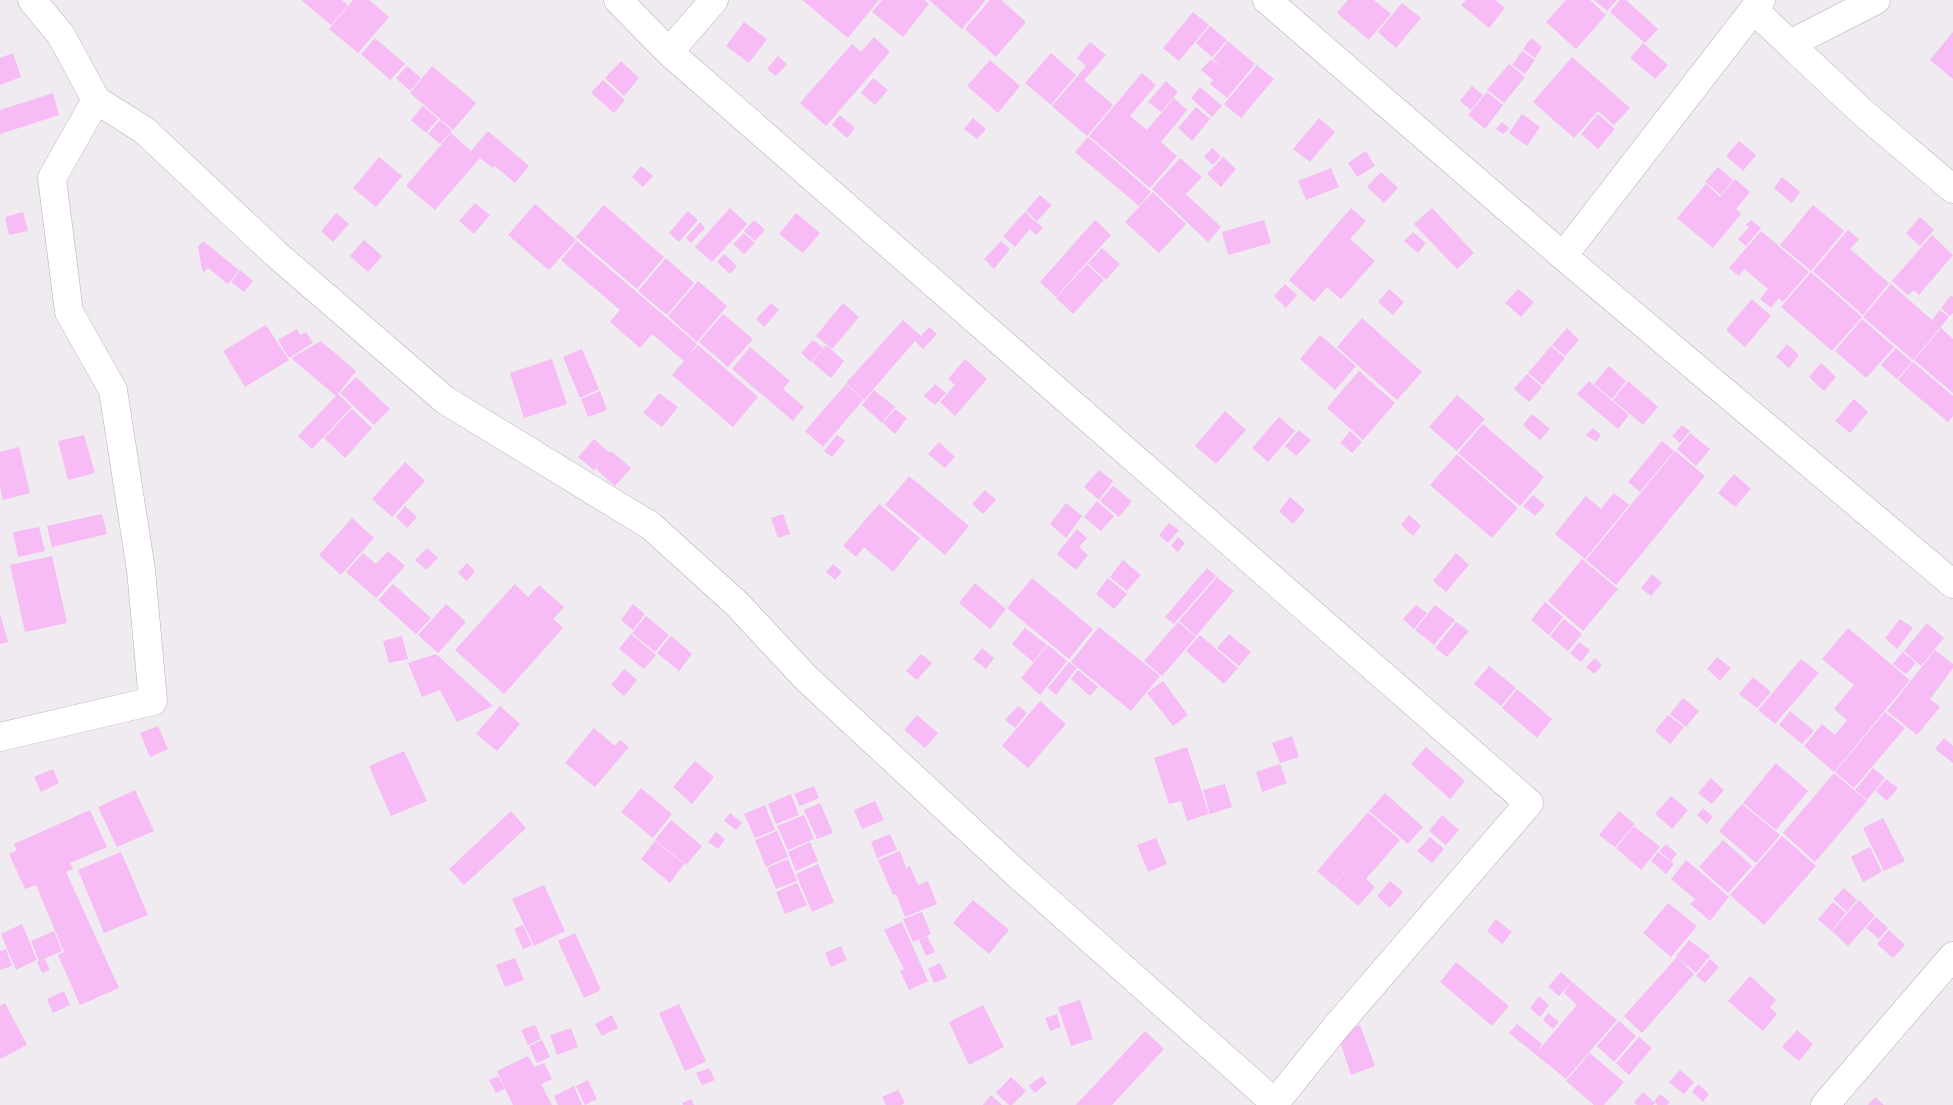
<svg xmlns="http://www.w3.org/2000/svg" width="1953" height="1105" font-family="'Noto Serif',serif">
	<style>
		.building { fill: #f7bbf5 }
		.lines { fill: none; stroke-linecap: round; stroke-linejoin: round }
		.street-casing { stroke: #b4b0b4; stroke-width: 29 }
		.street { stroke: #fff; stroke-width: 28 }
	</style>
	<rect width="100%" height="100%" fill="#f0ebf0"/>
	<path class="building" d="M301,0H342L348,5L331,25Z
		M353,0H369L389,17L358,53L329,29Z
		M802,0H879L848,38Z
		M882,0H924L929,4L903,37L872,12Z
		M929,0H984L985,1L962,29Z
		M990,0H1001L1026,22L996,57L965,29Z
		M1348,0H1374L1391,14L1369,40L1337,13Z
		M1466,0H1495L1505,8L1489,28L1461,5Z
		M1566,0H1590L1606,15L1576,49L1546,22Z
		M1594,0H1617L1607,11Z
		M1620,0H1626L1658,29L1645,43L1610,12Z
		M1402,3L1421,18L1396,48L1378,32Z
		M1193,12L1209,25L1179,61L1163,48Z
		M744,22L767,39L749,63L726,46Z
		M1210,26L1227,40L1212,57L1196,43Z
		M1953,32V79L1930,60Z
		M874,37L890,52L826,126L800,103L852,44L861,52Z
		M375,38L405,64L390,80L361,54Z
		M1531,38L1542,47L1535,58L1523,49Z
		M1228,41L1255,64L1227,98L1210,84L1213,80L1201,70L1211,59L1223,69L1213,59Z
		M1090,42L1106,55L1084,80L1113,105L1087,136L1052,106L1086,66L1077,58Z
		M1643,43L1668,65L1655,79L1630,58Z
		M1522,51L1535,60L1525,74L1512,65Z
		M13,53L21,77L0,85V58Z
		M1051,53L1076,75L1051,105L1025,83Z
		M778,56L787,64L776,76L767,69Z
		M1572,57L1630,108L1614,125L1598,111L1574,138L1533,102Z
		M990,60L1020,86L998,113L967,86Z
		M621,61L639,78L624,96L605,78Z
		M1509,64L1525,77L1504,103L1487,90Z
		M1257,65L1274,79L1241,118L1224,104Z
		M407,66L421,78L410,91L396,78Z
		M432,66L476,103L453,130L410,93Z
		M1142,73L1156,85L1130,116L1147,130L1174,98L1187,110L1161,142L1177,156L1150,188L1089,136Z
		M873,78L888,90L875,105L861,93Z
		M603,80L625,100L614,113L591,93Z
		M1166,81L1178,92L1161,112L1148,102Z
		M1472,86L1483,95L1471,110L1460,101Z
		M1200,87L1222,106L1212,117L1191,98Z
		M1487,92L1503,105L1485,129L1468,115Z
		M53,93L59,115L0,134V110Z
		M423,106L438,119L426,133L411,120Z
		M1196,107L1210,119L1192,141L1178,128Z
		M1522,114L1540,127L1527,146L1509,133Z
		M1598,114L1615,129L1598,149L1581,134Z
		M840,115L855,128L847,138L832,125Z
		M973,118L986,129L977,139L964,129Z
		M1319,118L1335,132L1310,162L1293,149Z
		M440,120L452,131L440,144L428,134Z
		M1502,122L1509,128L1503,134L1496,129Z
		M488,131L529,166L515,183L495,166L493,168L480,158L435,210L406,186L451,133L471,151Z
		M1088,137L1151,192L1139,206L1075,152Z
		M1739,141L1756,155L1743,171L1726,156Z
		M1212,148L1221,156L1213,165L1204,157Z
		M1366,151L1375,166L1357,177L1348,163Z
		M379,157L402,176L376,207L353,188Z
		M1223,157L1236,169L1221,187L1207,174Z
		M1180,158L1202,177L1186,194L1221,227L1208,242L1152,189Z
		M641,166L653,176L643,187L632,177Z
		M1718,167L1733,180L1721,195L1705,182Z
		M1331,168L1339,187L1306,200L1298,181Z
		M1381,172L1398,188L1384,203L1367,187Z
		M1782,177L1800,192L1792,203L1774,188Z
		M1735,179L1750,192L1736,209L1741,214L1713,248L1677,218L1706,184L1720,197Z
		M1153,192L1186,224L1159,253L1125,222Z
		M1040,195L1052,205L1037,221L1026,211Z
		M475,203L490,215L474,234L459,221Z
		M535,204L576,240L549,270L508,235Z
		M604,205L664,257L637,289L576,237Z
		M1813,205L1844,231L1811,271L1780,245Z
		M730,208L747,224L712,262L695,247Z
		M1351,208L1366,221L1350,239L1375,261L1341,299L1327,287L1314,302L1289,280Z
		M1432,208L1474,253L1457,269L1414,224Z
		M688,211L698,220L679,242L669,233Z
		M23,212L28,231L9,235L5,217Z
		M1025,212L1043,228L1036,235L1030,229L1015,247L1003,236Z
		M336,213L349,224L333,242L321,231Z
		M796,213L820,233L803,253L779,234Z
		M1920,217L1934,230L1920,246L1906,233Z
		M754,220L765,230L755,241L744,231Z
		M1095,220L1111,235L1056,297L1040,282Z
		M1264,220L1271,243L1228,255L1222,232Z
		M1751,220L1761,228L1746,246L1738,239L1749,227L1746,225Z
		M700,222L705,228L691,243L686,238Z
		M1848,230L1859,239L1850,249L1889,283L1863,315L1813,271Z
		M1761,231L1809,272L1783,302L1779,298L1771,308L1760,299L1768,289L1744,269L1739,276L1729,268Z
		M1413,232L1426,243L1418,253L1404,241Z
		M744,233L755,243L744,254L733,244Z
		M1932,235L1953,255L1919,295L1914,290L1908,295L1892,281Z
		M364,240L382,256L368,272L350,256Z
		M203,241L239,270L228,284L208,268L204,272L202,270L198,247Z
		M577,241L697,344L687,356L698,345L758,397L733,427L672,375L684,361L652,334L640,348L610,322L620,310L561,260Z
		M1001,241L1010,249L994,269L984,259Z
		M1102,248L1120,264L1106,280L1088,263Z
		M724,254L737,266L730,274L717,262Z
		M666,258L694,283L667,315L638,291Z
		M1087,264L1104,280L1073,314L1056,298Z
		M240,270L253,281L244,292L231,282Z
		M1811,272L1862,317L1832,351L1781,307Z
		M698,281L727,306L697,342L668,316Z
		M1285,284L1297,295L1286,308L1274,296Z
		M1891,284L1932,320L1940,310L1949,317L1913,360L1863,317Z
		M1389,289L1404,302L1393,315L1378,302Z
		M1518,289L1534,302L1521,317L1505,303Z
		M1951,295L1953,297V313L1950,316L1941,308Z
		M1752,299L1771,316L1745,347L1726,330Z
		M771,303L779,310L764,327L756,319Z
		M843,303L859,317L832,349L816,336Z
		M723,314L753,339L728,367L699,342Z
		M1362,318L1422,372L1397,400L1337,347Z
		M1862,319L1894,347L1866,378L1835,351Z
		M903,320L921,336L929,327L937,334L923,349L915,341L864,400L846,383Z
		M266,325L289,360L245,387L223,351Z
		M1567,328L1579,340L1565,356L1552,345Z
		M1941,328L1953,339V393L1914,360Z
		M297,329L300,335L306,332L313,343L289,358L278,340Z
		M1320,335L1356,366L1335,390L1300,359Z
		M813,340L823,348L811,362L801,353Z
		M321,341L356,371L338,394L352,407L312,449L298,436L336,396L291,358Z
		M1787,344L1799,355L1789,368L1776,357Z
		M826,345L844,361L831,378L812,362Z
		M1551,346L1565,358L1543,385L1528,373Z
		M750,347L790,381L783,389L804,407L793,421L732,369Z
		M1896,348L1912,362L1897,379L1881,365Z
		M582,349L599,389L580,398L563,357Z
		M552,359L567,404L524,418L510,373Z
		M965,359L987,379L955,416L940,402L955,385L948,379Z
		M1913,362L1953,396V416L1948,422L1898,380Z
		M1821,363L1836,377L1824,391L1809,377Z
		M1609,366L1626,381L1612,399L1594,384Z
		M1359,371L1395,403L1363,440L1327,408Z
		M1527,374L1542,387L1529,402L1514,389Z
		M356,377L390,409L374,425L340,393Z
		M1589,381L1629,415L1618,429L1577,394Z
		M1628,381L1658,407L1643,425L1613,400Z
		M846,384L863,400L823,447L805,431Z
		M935,384L946,393L935,405L924,396Z
		M874,390L895,407L882,423L862,405Z
		M600,391L607,410L588,417L581,399Z
		M659,393L678,407L662,427L643,413Z
		M1457,395L1485,419L1457,451L1429,427Z
		M1854,399L1868,412L1850,433L1835,421Z
		M352,409L372,428L345,458L324,438Z
		M895,409L907,418L895,434L883,423Z
		M1225,411L1246,430L1216,464L1195,446Z
		M1532,414L1550,429L1540,440L1523,425Z
		M1279,417L1295,431L1268,462L1252,448Z
		M1483,424L1544,477L1520,506L1458,453Z
		M1682,425L1690,431L1680,443L1672,436Z
		M1593,428L1601,435L1596,442L1586,435Z
		M1299,430L1311,440L1296,456L1285,446Z
		M1350,431L1362,442L1352,453L1340,443Z
		M1690,433L1710,449L1696,466L1677,449Z
		M84,435L95,473L68,480L58,441Z
		M837,435L845,441L832,457L824,451Z
		M594,439L610,453L611,451L631,468L615,486L596,469L604,459L594,470L578,457Z
		M1662,441L1674,451L1640,492L1628,482Z
		M939,442L955,457L945,468L928,454Z
		M19,447L30,493L3,500L0,487V452Z
		M1675,451L1705,476L1616,585L1586,560Z
		M1457,454L1518,508L1492,538L1430,485Z
		M405,462L425,481L392,517L372,499Z
		M1099,470L1113,481L1099,500L1084,487Z
		M1734,474L1751,489L1735,507L1718,493Z
		M909,476L969,526L945,555L885,505Z
		M1113,486L1132,501L1119,517L1100,501Z
		M985,490L996,500L983,514L972,504Z
		M1614,493L1629,505L1585,559L1555,534L1586,496L1601,509Z
		M1533,495L1545,505L1535,516L1523,506Z
		M1290,497L1305,510L1293,524L1279,511Z
		M1097,501L1114,516L1101,531L1084,517Z
		M1066,503L1082,516L1066,538L1050,524Z
		M879,504L920,538L893,572L864,547L856,557L843,546Z
		M405,506L417,517L407,528L396,517Z
		M102,514L107,534L52,547L47,526Z
		M783,514L790,534L778,538L771,518Z
		M1409,515L1421,526L1413,536L1401,525Z
		M352,518L374,538L341,575L319,555Z
		M1169,523L1179,530L1168,543L1159,535Z
		M39,527L45,551L18,557L13,532Z
		M1077,529L1087,538L1079,547L1088,555L1076,570L1057,554Z
		M1178,537L1185,543L1178,552L1171,546Z
		M427,548L438,558L426,570L415,560Z
		M388,551L405,566L376,598L346,572L363,553L376,564Z
		M1456,553L1469,565L1446,592L1433,581Z
		M52,556L67,623L25,632L10,565Z
		M1582,559L1618,589L1583,631L1548,601Z
		M1123,560L1141,575L1127,591L1110,577Z
		M467,563L475,571L467,581L458,573Z
		M833,564L842,572L835,580L826,572Z
		M1207,568L1216,576L1174,624L1165,617Z
		M1652,574L1662,583L1651,596L1641,588Z
		M1217,577L1234,591L1196,636L1179,621Z
		M1032,578L1093,629L1069,659L1007,608Z
		M1108,578L1127,594L1114,609L1096,594Z
		M975,583L1006,609L990,629L959,603Z
		M393,584L431,618L416,634L378,600Z
		M515,584L528,597L539,585L564,607L553,619L563,628L504,694L455,650Z
		M1545,602L1563,617L1549,635L1531,620Z
		M446,604L466,622L438,653L418,635Z
		M633,604L645,614L633,630L621,620Z
		M1416,605L1427,613L1414,629L1403,619Z
		M1435,605L1455,620L1434,645L1415,630Z
		M0,614L8,642L0,644Z
		M646,616L669,635L655,652L632,633Z
		M1564,619L1582,634L1568,651L1550,636Z
		M1900,619L1913,628L1897,649L1885,638Z
		M1178,622L1196,637L1162,676L1144,661Z
		M1456,622L1469,631L1447,657L1435,648Z
		M1927,623L1944,638L1921,666L1904,651Z
		M1099,627L1160,676L1131,711L1071,662Z
		M1025,628L1047,645L1033,662L1012,644Z
		M1848,628L1910,680L1834,772L1804,746L1822,724L1835,735L1847,720L1834,709L1854,685L1822,659Z
		M631,634L656,655L644,669L619,649Z
		M1229,634L1251,652L1239,666L1217,648Z
		M1200,635L1238,668L1224,684L1186,651Z
		M402,636L408,659L389,663L383,641Z
		M671,636L692,654L679,671L657,653Z
		M1579,642L1590,650L1581,662L1570,653Z
		M1048,645L1067,661L1040,695L1021,678Z
		M982,648L994,658L986,669L973,659Z
		M1935,650L1953,664V668L1930,699L1940,707L1917,735L1887,711Z
		M1903,652L1916,663L1906,674L1893,664Z
		M436,654L493,706L457,722L440,690L422,697L408,663Z
		M921,654L932,663L917,680L906,671Z
		M1717,657L1731,668L1720,681L1707,669Z
		M1595,658L1602,665L1594,674L1586,667Z
		M1801,659L1819,673L1775,724L1758,710Z
		M1069,662L1077,668L1056,695L1048,688Z
		M1489,666L1516,688L1501,706L1474,684Z
		M624,669L637,680L624,696L611,685Z
		M1078,670L1098,687L1090,696L1071,679Z
		M1753,677L1771,692L1757,708L1739,694Z
		M1163,681L1188,715L1173,726L1147,693Z
		M1517,689L1552,719L1537,738L1502,708Z
		M1683,698L1699,711L1686,727L1670,714Z
		M1040,701L1066,724L1028,768L1002,746Z
		M500,706L520,724L497,751L476,734Z
		M1018,706L1027,713L1015,728L1005,720Z
		M1790,711L1814,731L1802,744L1779,725Z
		M1885,712L1905,728L1854,788L1835,772Z
		M917,715L938,733L925,748L904,730Z
		M1668,715L1684,727L1670,744L1655,731Z
		M158,726L168,749L150,757L140,733Z
		M594,728L615,746L620,740L629,747L595,787L565,763Z
		M1292,736L1299,757L1280,763L1272,743Z
		M1944,738L1953,746V763L1935,749Z
		M1187,747L1209,814L1187,821L1181,801L1169,804L1154,758Z
		M1426,747L1465,781L1450,799L1411,764Z
		M404,751L427,801L391,816L369,766Z
		M695,761L714,777L692,804L673,787Z
		M1776,763L1808,791L1776,830L1743,803Z
		M1280,764L1287,783L1262,792L1256,772Z
		M1873,768L1885,778L1867,800L1855,790Z
		M53,769L59,783L41,792L34,777Z
		M1834,773L1867,801L1815,862L1783,833Z
		M1711,778L1724,790L1712,804L1698,793Z
		M1886,779L1898,788L1887,801L1876,791Z
		M1225,784L1232,807L1210,814L1203,790Z
		M814,786L819,798L800,806L794,794Z
		M641,788L672,814L653,838L621,812Z
		M135,790L154,831L117,847L98,807Z
		M1385,793L1423,827L1408,844L1369,811Z
		M791,794L799,815L776,824L768,804Z
		M1671,796L1688,810L1672,829L1655,814Z
		M875,801L884,820L862,829L854,810Z
		M820,803L833,833L817,839L804,810Z
		M1742,804L1780,835L1756,863L1719,831Z
		M765,805L775,830L755,838L744,814Z
		M1703,808L1713,817L1707,824L1697,815Z
		M90,810L107,847L70,863L73,869L66,872L119,988L80,1005L58,955L64,952L36,885L25,889L9,854L17,850L14,844Z
		M511,811L526,828L464,885L449,869Z
		M1619,811L1635,824L1615,847L1599,835Z
		M1368,812L1400,840L1366,879L1375,887L1358,906L1334,885L1351,865L1333,885L1317,871Z
		M730,813L742,823L736,830L724,821Z
		M804,815L814,839L788,850L777,826Z
		M1442,815L1459,830L1446,845L1429,831Z
		M1883,818L1905,861L1884,871L1863,828Z
		M671,820L702,846L686,865L655,840Z
		M1634,826L1660,847L1641,870L1616,848Z
		M777,831L788,857L766,867L755,840Z
		M716,832L725,839L718,849L708,842Z
		M890,834L897,850L877,858L871,842Z
		M1782,836L1816,866L1764,925L1730,895Z
		M1430,837L1444,849L1432,863L1417,851Z
		M1156,838L1167,864L1148,872L1137,845Z
		M1723,840L1752,866L1728,893L1699,867Z
		M655,841L684,864L670,883L641,859Z
		M810,842L818,861L796,871L788,852Z
		M1666,844L1677,854L1671,861L1659,851Z
		M1870,847L1882,872L1863,882L1851,857Z
		M900,851L906,868L910,866L918,885L928,881L937,904L905,917L896,894L893,895L878,860Z
		M121,852L148,915L104,933L78,870Z
		M1658,852L1674,864L1666,874L1651,861Z
		M788,859L797,881L776,889L767,868Z
		M1686,860L1710,880L1700,892L1710,880L1729,897L1710,921L1690,904L1695,899L1671,879Z
		M818,864L834,902L812,912L796,874Z
		M1390,881L1403,892L1390,908L1377,896Z
		M797,883L807,905L785,914L776,892Z
		M544,885L565,931L534,946L512,899Z
		M1844,888L1857,900L1847,912L1833,899Z
		M973,900L1009,930L989,954L953,923Z
		M1859,900L1875,916L1848,946L1832,931Z
		M1833,902L1846,913L1831,931L1818,919Z
		M1668,903L1697,926L1671,957L1643,933Z
		M922,912L931,934L913,942L903,919Z
		M1876,917L1888,928L1879,939L1866,928Z
		M1496,919L1512,932L1502,944L1487,931Z
		M902,922L928,981L909,990L900,971L904,969L884,930Z
		M22,924L37,960L16,970L1,934Z
		M523,925L532,945L523,949L514,929Z
		M1889,930L1905,945L1893,958L1877,944Z
		M54,931L62,951L39,961L31,941Z
		M575,933L601,990L584,998L558,941Z
		M927,936L935,952L926,956L919,940Z
		M1689,940L1710,956L1696,973L1676,956Z
		M841,946L847,960L831,967L825,953Z
		M6,949L12,966L0,970V951Z
		M1677,957L1694,974L1642,1033L1624,1016Z
		M515,958L524,980L505,987L496,965Z
		M45,959L50,970L42,973L37,962Z
		M1710,959L1719,967L1705,983L1696,976Z
		M1456,962L1509,1006L1492,1026L1440,982Z
		M940,963L947,978L934,983L928,969Z
		M1561,972L1572,982L1559,996L1548,987Z
		M1750,976L1776,1000L1770,1007L1777,1014L1763,1031L1728,1001Z
		M1572,982L1617,1020L1566,1079L1509,1033L1517,1024L1542,1044L1538,1051L1577,1005L1564,993Z
		M64,991L70,1005L53,1013L47,999Z
		M1539,996L1549,1005L1540,1017L1530,1008Z
		M1080,1000L1093,1039L1071,1046L1058,1007Z
		M5,1003L27,1045L0,1059V1006Z
		M679,1004L706,1061L685,1071L659,1013Z
		M983,1005L1004,1047L969,1065L949,1022Z
		M1548,1013L1559,1022L1553,1029L1543,1020Z
		M1057,1014L1061,1027L1050,1031L1045,1018Z
		M612,1015L618,1028L602,1036L595,1024Z
		M1619,1021L1636,1036L1614,1062L1597,1046Z
		M535,1025L541,1039L528,1045L521,1030Z
		M1360,1025L1375,1066L1351,1075L1337,1033Z
		M571,1028L578,1047L557,1055L550,1035Z
		M1797,1030L1813,1044L1799,1061L1782,1047Z
		M1145,1031L1164,1049L1112,1105H1076Z
		M1639,1037L1652,1048L1629,1075L1616,1063Z
		M542,1040L550,1057L537,1063L529,1046Z
		M1590,1053L1624,1082L1604,1105H1594L1566,1081Z
		M528,1056L534,1067L544,1063L552,1079L541,1084L552,1105H513L497,1071Z
		M709,1068L715,1080L702,1085L696,1073Z
		M1680,1070L1694,1082L1684,1094L1669,1082Z
		M498,1076L505,1089L496,1093L489,1080Z
		M1042,1076L1047,1083L1035,1093L1029,1086Z
		M1011,1077L1026,1091L1012,1105H1009L996,1093Z
		M588,1080L597,1099L585,1105L576,1086Z
		M1698,1084L1709,1094L1703,1102L1692,1092Z
		M574,1086L582,1105H558L554,1096Z
		M898,1090L905,1103L901,1105H886L882,1097Z
		M1643,1092L1654,1102L1660,1094L1670,1102L1667,1105H1658L1655,1103L1653,1105H1637L1634,1102Z
		M991,1095L1002,1105H983Z
		M1875,1097L1884,1105H1868Z
		M691,1099L694,1105H683L682,1103Z"/>
	<g class="lines">
		<defs>
			<path id="street" d="M32,0L61,35L96,100L144,130L276,254L445,400L651,526L737,604L806,678L1016,873L1275,1103L1274,1105
				M618,0L669,52L1529,803L1336,1027L1275,1103
				M1267,0L1563,256L1953,584
				M1754,10L1861,111L1953,189
				M1790,44L1876,0
				M669,52L714,0
				M1563,256L1761,0
				M0,737L153,701L141,570L113,390L69,312L52,178L96,100
				M1825,1105L1953,956"/>
		</defs>
		<use href="#street" class="street-casing"/>
		<use href="#street" class="street"/>
	</g>
</svg>
